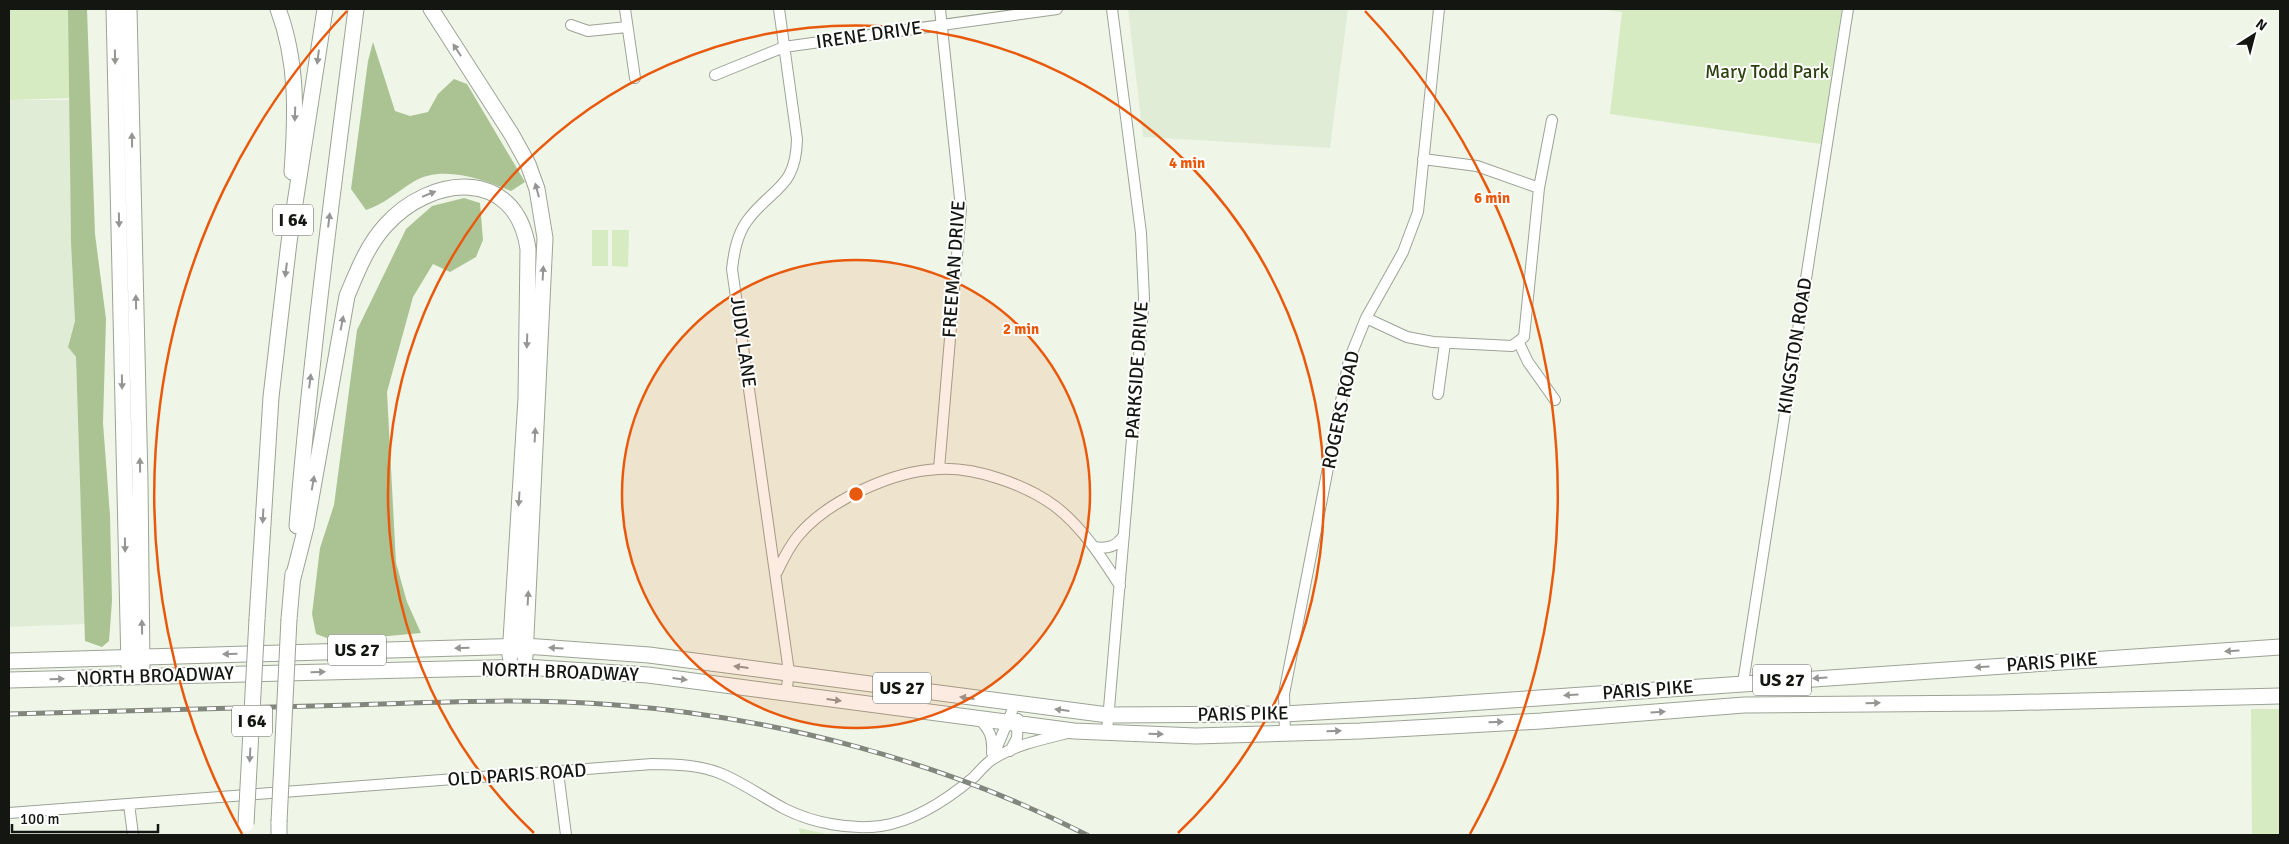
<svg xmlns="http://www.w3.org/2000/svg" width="2289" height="844" font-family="Signika,sans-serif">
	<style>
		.built { fill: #e1ecd7 }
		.green { fill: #d6ebc2 }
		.forest { fill: #abc393 }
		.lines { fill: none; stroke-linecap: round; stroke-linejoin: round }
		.minor-casing { stroke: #9ca396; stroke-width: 12 }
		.highway-casing { stroke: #9ca396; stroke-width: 17 }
		.minor { stroke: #fff; stroke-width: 10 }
		.highway { stroke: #fff; stroke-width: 15 }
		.rail-casing { stroke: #82877e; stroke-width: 5 }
		.rail { stroke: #fff; stroke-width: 3; stroke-dasharray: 9; stroke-linecap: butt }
		.highway-bridge-casing { stroke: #9ca396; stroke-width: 17; stroke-linecap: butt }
		.highway-bridge { stroke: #fff; stroke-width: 15 }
		.oneway { fill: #959694 }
		.ring { fill: none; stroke: #e8590c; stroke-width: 2.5 }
		.labels { text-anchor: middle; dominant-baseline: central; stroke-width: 4; stroke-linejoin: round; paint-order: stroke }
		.shield { fill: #fff; stroke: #5a5c58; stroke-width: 1 }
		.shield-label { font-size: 18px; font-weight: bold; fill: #131611 }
		.street-label { font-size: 19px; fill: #131611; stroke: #fff }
		.park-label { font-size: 19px; fill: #2b410d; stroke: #fff }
		.centre { fill: #e8590c; stroke: #fff; stroke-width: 2.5 }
		.ring-label { font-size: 15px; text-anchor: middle; font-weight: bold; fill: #e8590c; stroke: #fff; stroke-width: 4; stroke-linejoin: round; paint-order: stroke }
	</style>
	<rect width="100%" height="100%" fill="#eff6e8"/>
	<path class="built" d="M1128,9H1348L1330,148L1143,137Z
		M9,100H70L71,243L75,321L68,346L76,357V362L85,624L9,627Z"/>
	<path class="green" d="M9,9H69L72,98L9,100Z
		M1601,9H1842L1821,144L1610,114L1622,12Z
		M592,230H608V266H592Z
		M612,230H629L628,267L612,266Z
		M2251,709H2280V835H2252Z
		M799,828L831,835H800Z"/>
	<path class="forest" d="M68,9H87L95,234L106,319L103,423L110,515L112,601L109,641L102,647L85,641L76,357L68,347L75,321L71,243Z
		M373,42L395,111L410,116L428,112L438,94L454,79L467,84L525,182L511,191C483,179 441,164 413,182C397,192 384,204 366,210L351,189L368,61Z
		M464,198L480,203L483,240L476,257L450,272L433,264L413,297L387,392L396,563L407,602L421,633L335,641L316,634L312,614L320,548L334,505L357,330L406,229L432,206Z"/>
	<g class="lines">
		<defs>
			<path id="minor" d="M625,9L635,78
				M779,9L797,139C796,189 772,187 747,221C737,235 734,252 732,269L789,672L786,694
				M571,25L588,31L627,27
				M715,75L784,47L1057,9
				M1423,159L1477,166L1539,188
				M1366,318L1407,337L1433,342L1512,346L1524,337L1539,188L1552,120
				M1519,343L1528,362L1555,400
				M1438,394L1445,343
				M939,469L961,208L940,9
				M1094,547C1108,549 1116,547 1124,535
				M777,572C783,559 789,547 798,536C828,500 893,471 939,469C976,467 1027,485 1056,507C1083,528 1102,558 1120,586
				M1743,683L1848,9
				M979,719C990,730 993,737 992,753
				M1107,732L1144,298L1141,233L1112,9
				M1285,733L1284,694L1349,360L1366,318L1403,252L1418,212L1439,9
				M1010,751L1017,738L1018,719
				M992,759L1015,704
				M558,772L566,835
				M129,804L133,835
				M9,813L652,764C676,764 700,765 722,774C745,784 764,798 785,809C813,823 850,830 881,826C915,821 948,799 974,777C980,771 986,763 993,759C1015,745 1043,739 1068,733"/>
			<path id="highway" d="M114,9L129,667
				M129,9L140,482L142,667
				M278,9C298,62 296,116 292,172
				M431,9L512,135L528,164L537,189L545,238L525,657
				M297,526C311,353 334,181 356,9
				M292,582L306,527L347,296C357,272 367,246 385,226C430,175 516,166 528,249L526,398L510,656
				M257,619L271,397L289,242L325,9
				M289,619L293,574
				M9,661L525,646L649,655L1108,715L1284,714L1423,706L2280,647
				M9,680L525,667L648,675L1074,731L1196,736L1360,731L1541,721L1744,705L1997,703L2280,696
				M279,822V835"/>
		</defs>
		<use href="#minor" class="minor-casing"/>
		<use href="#highway" class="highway-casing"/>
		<use href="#minor" class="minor"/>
		<use href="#highway" class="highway"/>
		<defs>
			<path id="rail" d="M9,714C123,711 237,708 351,705C439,702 528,698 616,705C776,717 944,762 1087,835"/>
		</defs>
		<use href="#rail" class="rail-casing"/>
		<use href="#rail" class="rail"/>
		<defs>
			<path id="highway-bridge" d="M279,822L289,619
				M246,824L257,619"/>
		</defs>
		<use href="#highway-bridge" class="highway-bridge-casing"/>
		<use href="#highway-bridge" class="highway-bridge"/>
	</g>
	<defs><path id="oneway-solid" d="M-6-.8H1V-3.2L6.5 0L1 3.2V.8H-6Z" transform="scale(1.25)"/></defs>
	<g class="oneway">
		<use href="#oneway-solid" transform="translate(457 50) rotate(-123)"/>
		<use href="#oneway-solid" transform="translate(115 57) rotate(89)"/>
		<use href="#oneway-solid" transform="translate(318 57) rotate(97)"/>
		<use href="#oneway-solid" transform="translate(295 114) rotate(92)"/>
		<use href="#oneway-solid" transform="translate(132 140) rotate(-91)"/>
		<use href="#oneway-solid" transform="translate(537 190) rotate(-105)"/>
		<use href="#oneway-solid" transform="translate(429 194) rotate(-22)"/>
		<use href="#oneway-solid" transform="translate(119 220) rotate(89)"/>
		<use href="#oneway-solid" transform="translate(329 220) rotate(-83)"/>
		<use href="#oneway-solid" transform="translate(286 270) rotate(97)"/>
		<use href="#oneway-solid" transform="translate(543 273) rotate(-87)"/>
		<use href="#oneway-solid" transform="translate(136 302) rotate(-91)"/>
		<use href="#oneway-solid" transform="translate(342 323) rotate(-79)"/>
		<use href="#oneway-solid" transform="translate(527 341) rotate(92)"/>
		<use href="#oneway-solid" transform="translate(310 381) rotate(-83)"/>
		<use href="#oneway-solid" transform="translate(122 382) rotate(89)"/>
		<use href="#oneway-solid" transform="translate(535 435) rotate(-87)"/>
		<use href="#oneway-solid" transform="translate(140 465) rotate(-91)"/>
		<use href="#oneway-solid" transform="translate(313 483) rotate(-80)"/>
		<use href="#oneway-solid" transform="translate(519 499) rotate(94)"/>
		<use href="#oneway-solid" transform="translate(263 516) rotate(93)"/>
		<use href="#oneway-solid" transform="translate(125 545) rotate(89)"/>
		<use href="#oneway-solid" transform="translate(528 598) rotate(-87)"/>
		<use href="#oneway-solid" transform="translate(142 627) rotate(-91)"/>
		<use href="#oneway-solid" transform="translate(462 648) rotate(178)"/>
		<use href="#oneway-solid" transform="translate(556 648) rotate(-177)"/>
		<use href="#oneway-solid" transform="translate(2232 651) rotate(176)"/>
		<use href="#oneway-solid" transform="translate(230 654) rotate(178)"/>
		<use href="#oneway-solid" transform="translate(741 667) rotate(-173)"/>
		<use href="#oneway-solid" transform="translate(1982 667) rotate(176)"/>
		<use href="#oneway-solid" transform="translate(318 672) rotate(-1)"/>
		<use href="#oneway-solid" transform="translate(1820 678) rotate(176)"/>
		<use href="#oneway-solid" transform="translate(57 679) rotate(-2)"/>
		<use href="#oneway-solid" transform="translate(680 679) rotate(7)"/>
		<use href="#oneway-solid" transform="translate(1571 695) rotate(176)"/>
		<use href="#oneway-solid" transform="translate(967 698) rotate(-172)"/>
		<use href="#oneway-solid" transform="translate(834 700) rotate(7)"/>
		<use href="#oneway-solid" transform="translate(1873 703) rotate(-1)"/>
		<use href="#oneway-solid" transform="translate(1062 710) rotate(-173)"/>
		<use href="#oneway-solid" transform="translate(1658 712) rotate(-3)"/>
		<use href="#oneway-solid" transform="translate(1496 722) rotate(-2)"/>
		<use href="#oneway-solid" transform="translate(1334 731) rotate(-2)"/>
		<use href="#oneway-solid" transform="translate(1156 734) rotate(2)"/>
		<use href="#oneway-solid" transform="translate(250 755) rotate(93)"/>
	</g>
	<circle cx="856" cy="494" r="234" fill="#e8590c" fill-opacity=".12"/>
	<g class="ring">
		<circle cx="856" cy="494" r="234"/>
		<path d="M534 833A468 468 0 1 1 1178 833"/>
		<path d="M242 834A702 702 0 0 1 347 11M1365 11A702 702 0 0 1 1470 834"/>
	</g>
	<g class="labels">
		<g class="shield">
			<rect x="273" y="204.5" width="40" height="31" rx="4"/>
			<rect x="328" y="634.5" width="58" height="31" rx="4"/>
			<rect x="1753" y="664.5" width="58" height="31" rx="4"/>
			<rect x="873" y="672.5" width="58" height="31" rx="4"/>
			<rect x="232" y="705.5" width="40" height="31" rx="4"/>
		</g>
		<g class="shield-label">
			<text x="293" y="220">I 64</text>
			<text x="357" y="650">US 27</text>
			<text x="1782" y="680">US 27</text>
			<text x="902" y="688">US 27</text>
			<text x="252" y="721">I 64</text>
		</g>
		<g class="street-label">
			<text transform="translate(869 35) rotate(-8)">IRENE DRIVE</text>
			<text transform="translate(954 269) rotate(-86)">FREEMAN DRIVE</text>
			<text transform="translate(743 342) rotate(82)">JUDY LANE</text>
			<text transform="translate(1795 346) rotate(-81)">KINGSTON ROAD</text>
			<text transform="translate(1137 370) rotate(-86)">PARKSIDE DRIVE</text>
			<text transform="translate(1341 410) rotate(-78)">ROGERS ROAD</text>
			<text transform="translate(2052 662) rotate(-4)">PARIS PIKE</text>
			<text transform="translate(560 672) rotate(2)">NORTH BROADWAY</text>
			<text transform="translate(155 676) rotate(-2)">NORTH BROADWAY</text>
			<text transform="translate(1648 690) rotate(-4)">PARIS PIKE</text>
			<text transform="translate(1243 714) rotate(-1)">PARIS PIKE</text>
			<text transform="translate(517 775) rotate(-4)">OLD PARIS ROAD</text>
		</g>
		<g class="park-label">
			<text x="1767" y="72">Mary Todd Park</text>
		</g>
	</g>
	<circle cx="856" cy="494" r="8" class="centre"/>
	<g class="ring-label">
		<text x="1187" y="168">4 min</text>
		<text x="1492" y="203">6 min</text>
		<text x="1021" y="334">2 min</text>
	</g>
	<rect width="2289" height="844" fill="none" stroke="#131611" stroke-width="20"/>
	<g transform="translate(2254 35) rotate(36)" stroke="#ffffff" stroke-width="4" paint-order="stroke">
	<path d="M0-4L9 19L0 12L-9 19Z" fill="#131611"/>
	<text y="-8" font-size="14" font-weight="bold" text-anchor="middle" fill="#131611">N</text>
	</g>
	<path d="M12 824v8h146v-8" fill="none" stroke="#131611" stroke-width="2.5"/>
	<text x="20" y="824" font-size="15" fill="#131611" stroke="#ffffff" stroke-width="4" paint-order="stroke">100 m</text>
</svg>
